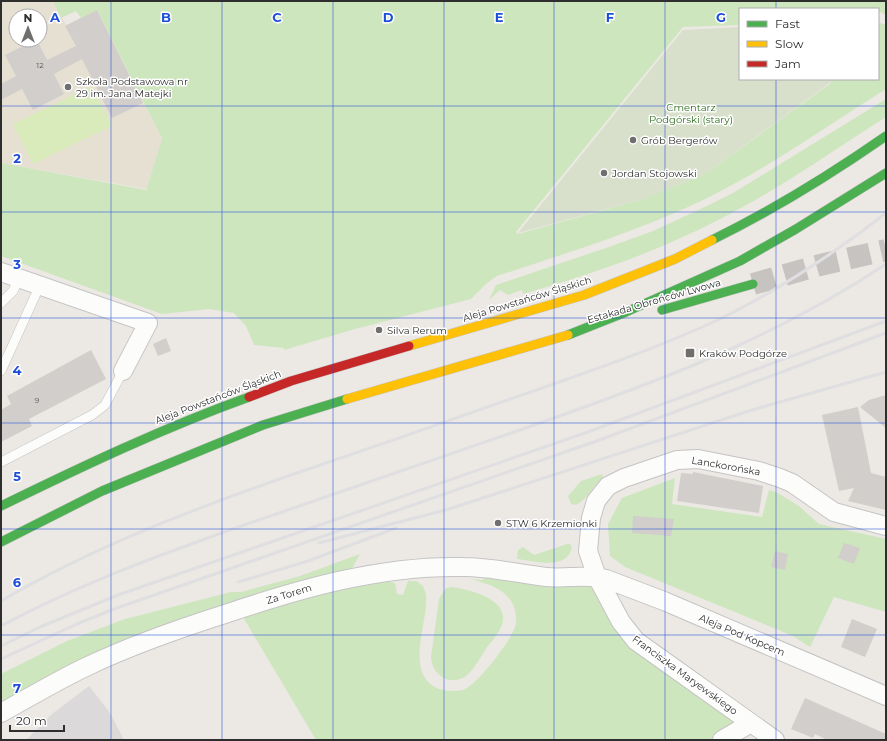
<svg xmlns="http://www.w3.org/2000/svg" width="887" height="741" font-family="Montserrat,sans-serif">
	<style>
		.industrial { fill: #dcd9db }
		.education { fill: #e6e0d3; fill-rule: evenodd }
		.green { fill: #cee6be }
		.cemetery { fill: #d8e0cc }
		.pitch { fill: #d9eabb }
		.building { fill: #d1cecb }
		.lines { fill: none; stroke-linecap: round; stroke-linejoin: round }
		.secondary-tunnel { stroke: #c6c3c0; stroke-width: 22; stroke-dasharray: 22 11; stroke-linecap: butt }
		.lane-casing { stroke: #c5c4c5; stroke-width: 10 }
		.street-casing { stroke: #c5c4c5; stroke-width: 20 }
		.fast-casing { stroke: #c5c4c5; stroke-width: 10 }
		.slow-casing { stroke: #c5c4c5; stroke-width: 10 }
		.jam-casing { stroke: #c5c4c5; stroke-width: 10 }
		.lane { stroke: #fcfcfb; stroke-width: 9 }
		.street { stroke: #fcfcfb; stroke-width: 18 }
		.fast { stroke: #4caf50; stroke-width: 9 }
		.slow { stroke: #ffc107; stroke-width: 9 }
		.jam { stroke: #c62828; stroke-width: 9 }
		.rail { stroke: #dfdfe1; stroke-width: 3 }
		.grid { fill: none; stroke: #1d4ed8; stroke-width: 1; stroke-opacity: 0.55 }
		.poi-dot { fill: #706f6e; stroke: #fff; stroke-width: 1.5 }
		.labels { text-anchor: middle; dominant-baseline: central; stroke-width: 3; stroke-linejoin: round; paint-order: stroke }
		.number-label { font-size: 8px; fill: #585857 }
		.poi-label { font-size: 10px; fill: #2e2e2e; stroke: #fff; text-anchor: start }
		.park-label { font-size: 10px; fill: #2c6e1b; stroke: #fff }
		.street-label { font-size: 10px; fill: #2e2e2e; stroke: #fff }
		.grid-label { font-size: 13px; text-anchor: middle; font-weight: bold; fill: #1d4ed8; stroke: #fff; stroke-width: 3; stroke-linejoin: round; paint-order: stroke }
	</style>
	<rect width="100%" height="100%" fill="#ece8e4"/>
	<path class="industrial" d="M89,686L110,713L124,740H26L52,714Z"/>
	<path class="education" d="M1,1H53L66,25L97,10L162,140L146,189L1,163ZM16,16H40V40H16Z"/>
	<path class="green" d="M53,1H886V15L878,11V9H740V25L683,27L516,232L518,234L640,200L705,174L831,83L830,79H878V22L886,25V89C821,130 757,176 688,207C626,235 561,255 497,276L487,283L471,299L355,329L284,350V348L254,345L246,326L234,313L209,309L162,314L1,256V163L146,190L162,139L97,10L81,18L76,11L61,18Z
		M886,99V117C832,151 781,188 724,217C660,251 592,274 523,294L522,290L508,295L500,290L489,300L496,285L606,248L653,231L711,204L733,193Z
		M602,474L603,478C592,486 588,499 576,505L571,504L568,496L581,481Z
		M675,478L672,504L762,517L769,490L776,492L799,506L819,524L886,539V612L834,597L810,647L793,636L625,567L610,556L608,524L622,498Z
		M567,544H570L572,547C567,571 535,561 517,559L518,550L523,547L534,555Z
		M360,554L351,570L330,574L229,603L1,706V674L67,641L125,619L231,592H241L300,576Z
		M486,576L553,585L592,587L617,629L736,723L717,740H316L243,617C275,607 366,575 395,583L397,594L403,595L408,581H416L423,586L426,594C428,617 414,650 422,672C425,680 431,686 439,689C446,691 455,692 463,690C477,685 510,642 515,627C518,619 515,607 511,601C502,587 486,584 472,579L483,580Z
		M452,587C471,590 513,600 501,627C498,634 492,641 487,647C481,656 475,669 466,676C450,687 432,675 431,657L439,599L446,588Z"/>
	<path class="cemetery" d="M740,27V79H828L831,82L705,174L640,200L518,233L683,30Z"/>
	<path class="pitch" d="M92,86L112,126L33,164L13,124Z"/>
	<path class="building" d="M97,10L143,103L112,118L82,59L54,74L64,94L33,110L22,89L1,100V84L16,76L5,55L35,40H37L47,60L76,46L65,26Z
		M166,338L171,351L158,356L153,344Z
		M91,350L106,379L29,419L32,426L1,442V410L11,404L7,396Z
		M886,395V428L860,407L869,400Z
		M858,407L871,473L886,477V510L848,501L854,488L839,491L822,415Z
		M693,472L763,486L759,513L677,501L681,473L693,474Z
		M633,516L674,519L671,536L632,533Z
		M844,543L860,548L854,564L838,558Z
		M775,551L788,554L785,570L771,567Z
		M852,619L877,629L865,657L841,647Z
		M805,698L886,734V740H827L815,734L813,738L791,729Z"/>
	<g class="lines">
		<path class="secondary-tunnel" d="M753,284L820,265L886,250"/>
		<defs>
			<path id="lane" d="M1,303L13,291L19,278
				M1,371L40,285
				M1,462L92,415L105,405L123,371"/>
			<path id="street" d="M1,272L148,323L123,371
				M1,713C30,697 58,680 88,666C132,645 178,629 225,614C302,588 382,565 464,567C492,567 519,574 546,577C566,579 587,574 606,579L664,601L886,696
				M722,740L751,723
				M775,740L636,641L621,622L597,577L588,551L591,518L596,501L608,486L624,478L677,460L698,459L759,471L780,478L792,483L834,512L886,526"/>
			<path id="fast" d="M712,240C773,210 830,175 886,136
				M662,310L753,284
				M568,335L626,312L740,261L796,229L886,173
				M1,506C83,466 163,428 249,397
				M1,542L102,491L263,425L347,399"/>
			<path id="slow" d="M409,346L584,295L675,259L712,240
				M347,399L568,335"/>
			<path id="jam" d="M249,397L291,381L409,346"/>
		</defs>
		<use href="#lane" class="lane-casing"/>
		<use href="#street" class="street-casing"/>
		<use href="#fast" class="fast-casing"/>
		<use href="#slow" class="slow-casing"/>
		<use href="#jam" class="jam-casing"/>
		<use href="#lane" class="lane"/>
		<use href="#street" class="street"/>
		<use href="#fast" class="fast"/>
		<use href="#slow" class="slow"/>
		<use href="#jam" class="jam"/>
		<path class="rail" d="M319,543L449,509L752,410L886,372
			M238,582L308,561L396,528
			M1,601C93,547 191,510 291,475C376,446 460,417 545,387C604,366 665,345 722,318C780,289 835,253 886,213
			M1,626C81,583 165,553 250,523C338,493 426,463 514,432C644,387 771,341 886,264
			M1,646L40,627L118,595L585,433L886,321
			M1,659L77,624L114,609L594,442L886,333"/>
	</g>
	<path class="grid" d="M111,1V740M222,1V740M333,1V740M444,1V740M554,1V740M665,1V740M776,1V9M776,79V740M1,106H886M1,212H886M1,318H886M1,423H886M1,529H886M1,635H886"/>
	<g class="poi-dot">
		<circle cx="68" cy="87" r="4"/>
		<circle cx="633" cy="140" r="4"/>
		<circle cx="604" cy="173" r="4"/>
		<circle cx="379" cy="330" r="4"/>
		<rect x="685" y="348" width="10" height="10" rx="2"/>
		<circle cx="498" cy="523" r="4"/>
	</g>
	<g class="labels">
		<g class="number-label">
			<text x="40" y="65">12</text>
			<text x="37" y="400">9</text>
		</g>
		<g class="poi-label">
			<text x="76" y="81">Szkoła Podstawowa nr<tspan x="76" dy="12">29 im. Jana Matejki</tspan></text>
			<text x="641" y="140">Grób Bergerów</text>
			<text x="612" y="173">Jordan Stojowski</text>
			<text x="387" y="330">Silva Rerum</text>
			<text x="699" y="353">Kraków Podgórze</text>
			<text x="506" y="523">STW 6 Krzemionki</text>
		</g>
		<g class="park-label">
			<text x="691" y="107">Cmentarz<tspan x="691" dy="12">Podgórski (stary)</tspan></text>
		</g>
		<g class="street-label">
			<text transform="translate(527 299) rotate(-17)">Aleja Powstańców Śląskich</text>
			<text transform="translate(654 301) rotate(-16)">Estakada Obrońców Lwowa</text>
			<text transform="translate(218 397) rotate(-21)">Aleja Powstańców Śląskich</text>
			<text transform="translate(726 466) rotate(10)">Lanckorońska</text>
			<text transform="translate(289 594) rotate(-17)">Za Torem</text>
			<text transform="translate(742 635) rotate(23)">Aleja Pod Kopcem</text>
			<text transform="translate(685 675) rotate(36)">Franciszka Maryewskiego</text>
		</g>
	</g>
	<g class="grid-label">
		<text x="55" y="22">A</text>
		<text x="166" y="22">B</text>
		<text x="277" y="22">C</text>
		<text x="388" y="22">D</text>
		<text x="499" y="22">E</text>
		<text x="610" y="22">F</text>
		<text x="721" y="22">G</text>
		<text x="17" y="163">2</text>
		<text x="17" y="269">3</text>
		<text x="17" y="375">4</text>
		<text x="17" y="481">5</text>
		<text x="17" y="587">6</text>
		<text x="17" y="693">7</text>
	</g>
	<rect width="887" height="741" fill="none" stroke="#2e2e2e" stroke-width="4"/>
	<rect x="739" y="8" width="140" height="72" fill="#ffffff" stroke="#ababab"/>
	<rect x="747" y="21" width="20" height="6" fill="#4caf50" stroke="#ababab"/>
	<text x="775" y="28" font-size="12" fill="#2e2e2e">Fast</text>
	<rect x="747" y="41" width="20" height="6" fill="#ffc107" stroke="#ababab"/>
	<text x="775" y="48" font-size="12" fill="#2e2e2e">Slow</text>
	<rect x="747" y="61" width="20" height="6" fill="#c62828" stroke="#ababab"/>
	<text x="775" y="68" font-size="12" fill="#2e2e2e">Jam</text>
	<g transform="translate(28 28)"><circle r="19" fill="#ffffff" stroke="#ababab"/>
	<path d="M0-3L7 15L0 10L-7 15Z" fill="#706f6e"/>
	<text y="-6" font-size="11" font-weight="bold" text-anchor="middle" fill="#2e2e2e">N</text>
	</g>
	<path d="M10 725v6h54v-6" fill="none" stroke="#2e2e2e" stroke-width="2"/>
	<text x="16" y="725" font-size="12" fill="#2e2e2e" stroke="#ffffff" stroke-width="3" paint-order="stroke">20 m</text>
</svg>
